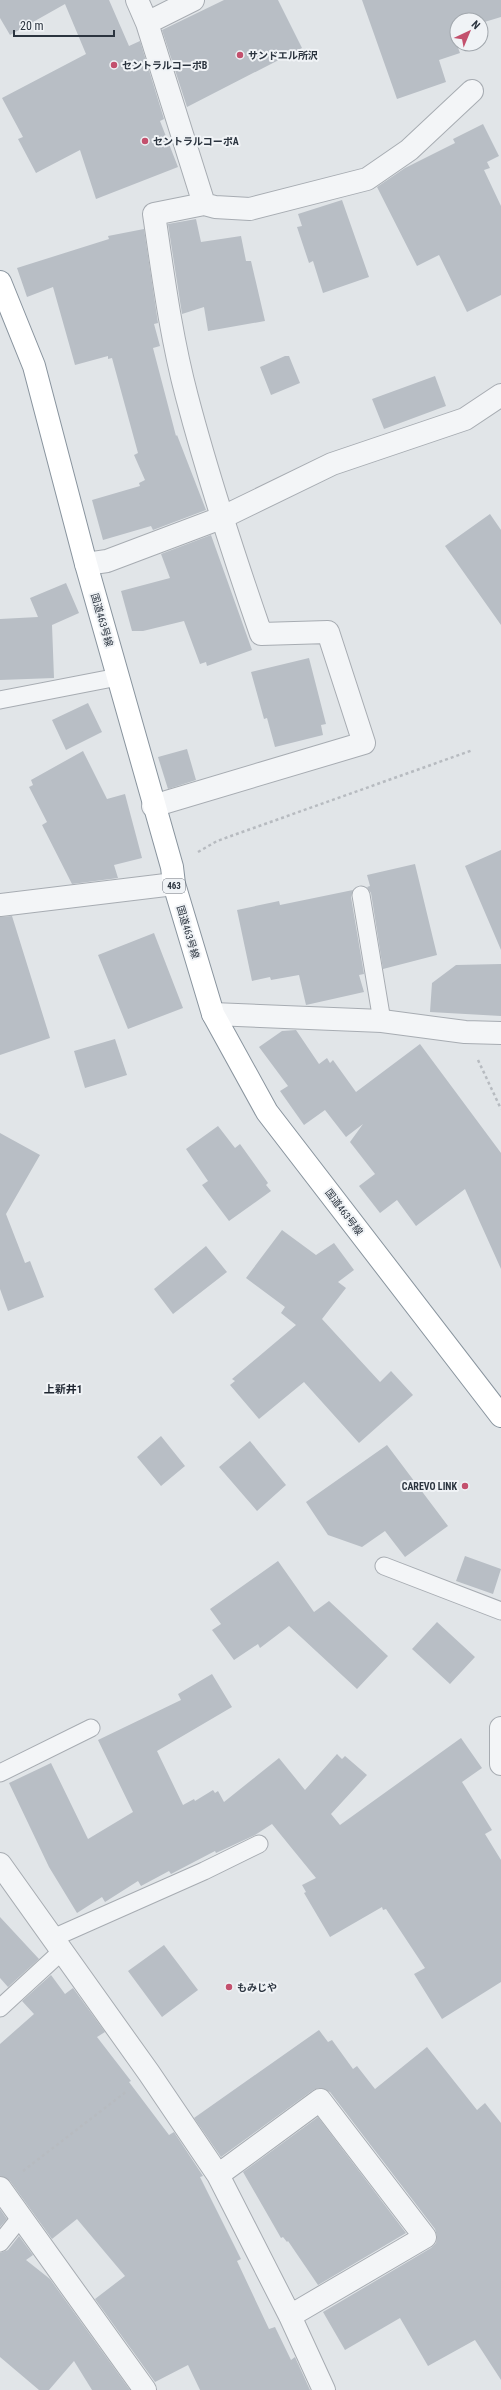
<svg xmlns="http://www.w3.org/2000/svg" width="501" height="2390" font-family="'Roboto Condensed','Noto Sans JP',sans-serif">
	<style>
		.building { fill: #b8bec5 }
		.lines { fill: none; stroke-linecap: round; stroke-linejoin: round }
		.lane-casing { stroke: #a7acb2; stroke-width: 19 }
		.street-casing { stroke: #a7acb2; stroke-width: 24 }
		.highway-casing { stroke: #89949e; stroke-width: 24 }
		.path { stroke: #b7bbc0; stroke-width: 2.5; stroke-dasharray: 3 3; stroke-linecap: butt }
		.lane { stroke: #f3f5f7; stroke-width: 17 }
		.street { stroke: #f3f5f7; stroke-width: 22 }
		.highway { stroke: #fff; stroke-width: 22 }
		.poi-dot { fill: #c3506d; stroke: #f0f3f6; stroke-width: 1.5 }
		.labels { text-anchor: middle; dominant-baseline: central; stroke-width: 4; stroke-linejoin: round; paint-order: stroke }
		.shield { fill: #f0f3f6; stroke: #666d76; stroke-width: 1 }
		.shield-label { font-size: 9px; font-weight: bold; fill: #2b343f }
		.poi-label { font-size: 10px; font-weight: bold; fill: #2b343f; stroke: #f0f3f6; text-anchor: start }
		.street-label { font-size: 10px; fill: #2b343f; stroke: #f0f3f6 }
		.neighbourhood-label { font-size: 11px; font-weight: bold; fill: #1d2530; stroke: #f0f3f6 }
	</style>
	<rect width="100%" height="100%" fill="#e1e5e8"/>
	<path class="building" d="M0,0H109L129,46L140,41L164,119L160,121L178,167L96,199L80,150L36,173L18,139L23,137L2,98L86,54L65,4L10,35L0,18Z
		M224,0H278L302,48L187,107L162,30Z
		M362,0H501V17L481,23V20H457V31L452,32L460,53L439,60L446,82L397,99Z
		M483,124L499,156L487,162L490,168L484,170L501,206V295L467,312L439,255L417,266L377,187L405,168L455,143L453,139Z
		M342,200L369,277L323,293L313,261L309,263L297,227L302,226L298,214Z
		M196,219L201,242L241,236L246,261H251L265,321L208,331L204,307L182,314L168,224Z
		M144,229L158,323L154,324L160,346L153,348L176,436L177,435L206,510L153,530L151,526L103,540L92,500L140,486L139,483L145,480L134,455L138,453L112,358L108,359V356L75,365L53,287L27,297L17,268L109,239L108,236Z
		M285,356H289L300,383L271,395L260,367Z
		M435,376L446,406L384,429L372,399Z
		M490,514L501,530V625L445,546Z
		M211,535L252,650L207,666L206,662L200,664L184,621L143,631H132L121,591L170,578L161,554Z
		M66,583L79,613L52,625L54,678L0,680V619L38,617L30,598Z
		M309,658L326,724L321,725L323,735L275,747L267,718L264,719L251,672Z
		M88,703L102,732L66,750L52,720Z
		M187,749L196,780L168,789L158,757Z
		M83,751L107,799L125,794L142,858L114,865L118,878L72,884L42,825L47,822L29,787L33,785L31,780Z
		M501,850V950L465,866Z
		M415,864L437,955L383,969L371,893L367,887L370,886L367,875Z
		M353,890L351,897L364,974L359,975L364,992L306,1005L299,975L271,980L270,977L252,981L237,910L279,901L280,905Z
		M12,916L50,1038L0,1055V917Z
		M154,933L183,1008L128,1029L98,955Z
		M501,964V1016L430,1012L432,983L456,965Z
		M296,1030L319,1064L327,1058L330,1063L333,1060L356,1092L420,1044L501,1153V1269L465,1189L416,1226L397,1200L380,1213L359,1186L375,1174L350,1142L363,1124L346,1137L325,1110L304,1125L280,1091L288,1086L259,1047L282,1031Z
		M115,1039L127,1075L85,1088L74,1051Z
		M218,1126L235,1148L240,1144L268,1183L266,1185L271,1191L229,1221L202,1185L208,1181L186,1149Z
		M0,1133L40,1155L6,1214L25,1263L30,1261L44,1297L8,1311L0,1289Z
		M282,1230L316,1255L334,1243L354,1270L338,1282L346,1288L322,1319L380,1382L391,1371L413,1395L359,1443L304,1382L259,1419L230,1385L235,1381L232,1379L296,1325L281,1313L285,1307L246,1278Z
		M206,1246L227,1272L173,1314L154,1289Z
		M161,1436L185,1466L161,1486L137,1457Z
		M250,1441L286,1485L257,1511L219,1467Z
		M387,1445L448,1526L405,1557L385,1531L362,1547L328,1535L306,1502Z
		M465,1556L501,1569L493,1594L456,1581Z
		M278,1561L314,1612L329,1601L388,1656L357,1689L289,1626L260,1648L258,1644L234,1660L212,1630L221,1624L210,1609Z
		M437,1622L475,1657L450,1684L412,1649Z
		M212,1674L232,1707L157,1751L183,1805L194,1799L195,1801L213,1790L215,1793L218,1791L224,1802L279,1758L305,1790L337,1754L342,1759L345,1756L367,1775L331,1814L340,1825L461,1738L482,1768L462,1782L492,1830L485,1834L501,1860V1982L442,2019L414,1974L425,1968L386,1909L383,1910L382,1907L330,1937L304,1893L306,1892L302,1885L316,1878L272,1824L255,1835L216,1853L215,1851L171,1874L169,1871L141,1886L138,1881L105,1902L102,1897L77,1913L49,1867L9,1783L51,1763L88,1839L133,1812L98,1740L181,1700L178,1694Z
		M0,1917L39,1959L8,1987L0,1978Z
		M164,1945L198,1990L162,2017L128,1971Z
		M51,1975L65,1994L73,1988L105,2032L97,2037L131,2081L129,2082L169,2135L174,2132L203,2176L200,2177L241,2259L237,2261L269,2329L275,2327L291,2360L295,2357L310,2390H200L188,2365L155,2382L95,2299L125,2276L77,2219L52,2239L10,2181L0,2176V2044L34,2014L22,2001Z
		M319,2030L328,2042L332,2040L353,2069L357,2066L375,2089L427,2047L477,2110L485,2103L501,2123V2380L475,2340L428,2366L400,2318L345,2350L323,2312L431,2248L436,2243L437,2236L435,2229L330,2092L319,2088L313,2090L221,2157L194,2118Z
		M318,2117L406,2233L318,2285L288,2241L287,2242L283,2237L281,2238L243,2172Z
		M0,2209L7,2219L0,2227Z
		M19,2236L33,2255L26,2260L50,2279L130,2390H92L74,2361L49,2390H39L0,2357V2253L8,2250Z"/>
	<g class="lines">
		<defs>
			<path id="lane" d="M0,700L118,677
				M361,895L382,1021
				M384,1566L501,1611
				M0,1773L91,1728
				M53,1938L204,1871L259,1844
				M0,2008L62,1951
				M0,2243L20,2218"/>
			<path id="street" d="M137,0L147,23L204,204
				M147,23L193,0
				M86,564L107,561L221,518L332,464L465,419L501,395
				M153,806L364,743L328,632L261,634C234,556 208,477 187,397C171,337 163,275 154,214L204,204L215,207L250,209L367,179L409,150L472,91
				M0,905L174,884
				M213,1014L382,1021L465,1032L501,1033
				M501,1728V1764
				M0,1864L149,2073L218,2175L290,2316L324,2390
				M218,2175L320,2100L425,2237L290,2316
				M0,2188L145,2390"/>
			<path id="highway" d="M0,282L34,366L86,564L172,867L174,884L213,1014L267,1112L501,1416"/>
		</defs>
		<use href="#lane" class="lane-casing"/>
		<use href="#street" class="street-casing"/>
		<use href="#highway" class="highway-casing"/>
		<path class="path" d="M198,852L217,841L473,750
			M478,1060L501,1109
			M23,2171L127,2091"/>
		<use href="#lane" class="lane"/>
		<use href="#street" class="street"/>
		<use href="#highway" class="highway"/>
	</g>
	<g class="poi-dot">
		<circle cx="240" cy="55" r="4"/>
		<circle cx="114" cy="65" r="4"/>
		<circle cx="145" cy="141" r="4"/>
		<circle cx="465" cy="1486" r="4"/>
		<circle cx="229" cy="1987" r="4"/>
	</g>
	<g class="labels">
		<rect class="shield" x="163" y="879" width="22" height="14" rx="3"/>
		<g class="shield-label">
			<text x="174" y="886">463</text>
		</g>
		<g class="poi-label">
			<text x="248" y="55">サンドエル所沢</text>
			<text x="122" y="65">セントラルコーポB</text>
			<text x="153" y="141">セントラルコーポA</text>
			<text x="457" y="1486" text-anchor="end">CAREVO LINK</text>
			<text x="237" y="1987">もみじや</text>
		</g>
		<g class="street-label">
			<text transform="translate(102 620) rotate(74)">国道463号線</text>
			<text transform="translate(188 932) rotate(73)">国道463号線</text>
			<text transform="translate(344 1212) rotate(53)">国道463号線</text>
		</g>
		<g class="neighbourhood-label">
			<text x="63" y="1389">上新井1</text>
		</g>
	</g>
	<g transform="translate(469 32) rotate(44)"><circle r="19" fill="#f0f3f6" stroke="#a1a7ad"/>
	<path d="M0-3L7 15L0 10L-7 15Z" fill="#c3506d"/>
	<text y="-6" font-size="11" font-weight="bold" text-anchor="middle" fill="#2b343f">N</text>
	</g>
	<path d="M14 30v6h100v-6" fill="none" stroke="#2b343f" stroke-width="2"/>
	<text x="20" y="30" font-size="12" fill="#2b343f" stroke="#f0f3f6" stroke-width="3" paint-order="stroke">20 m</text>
</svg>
